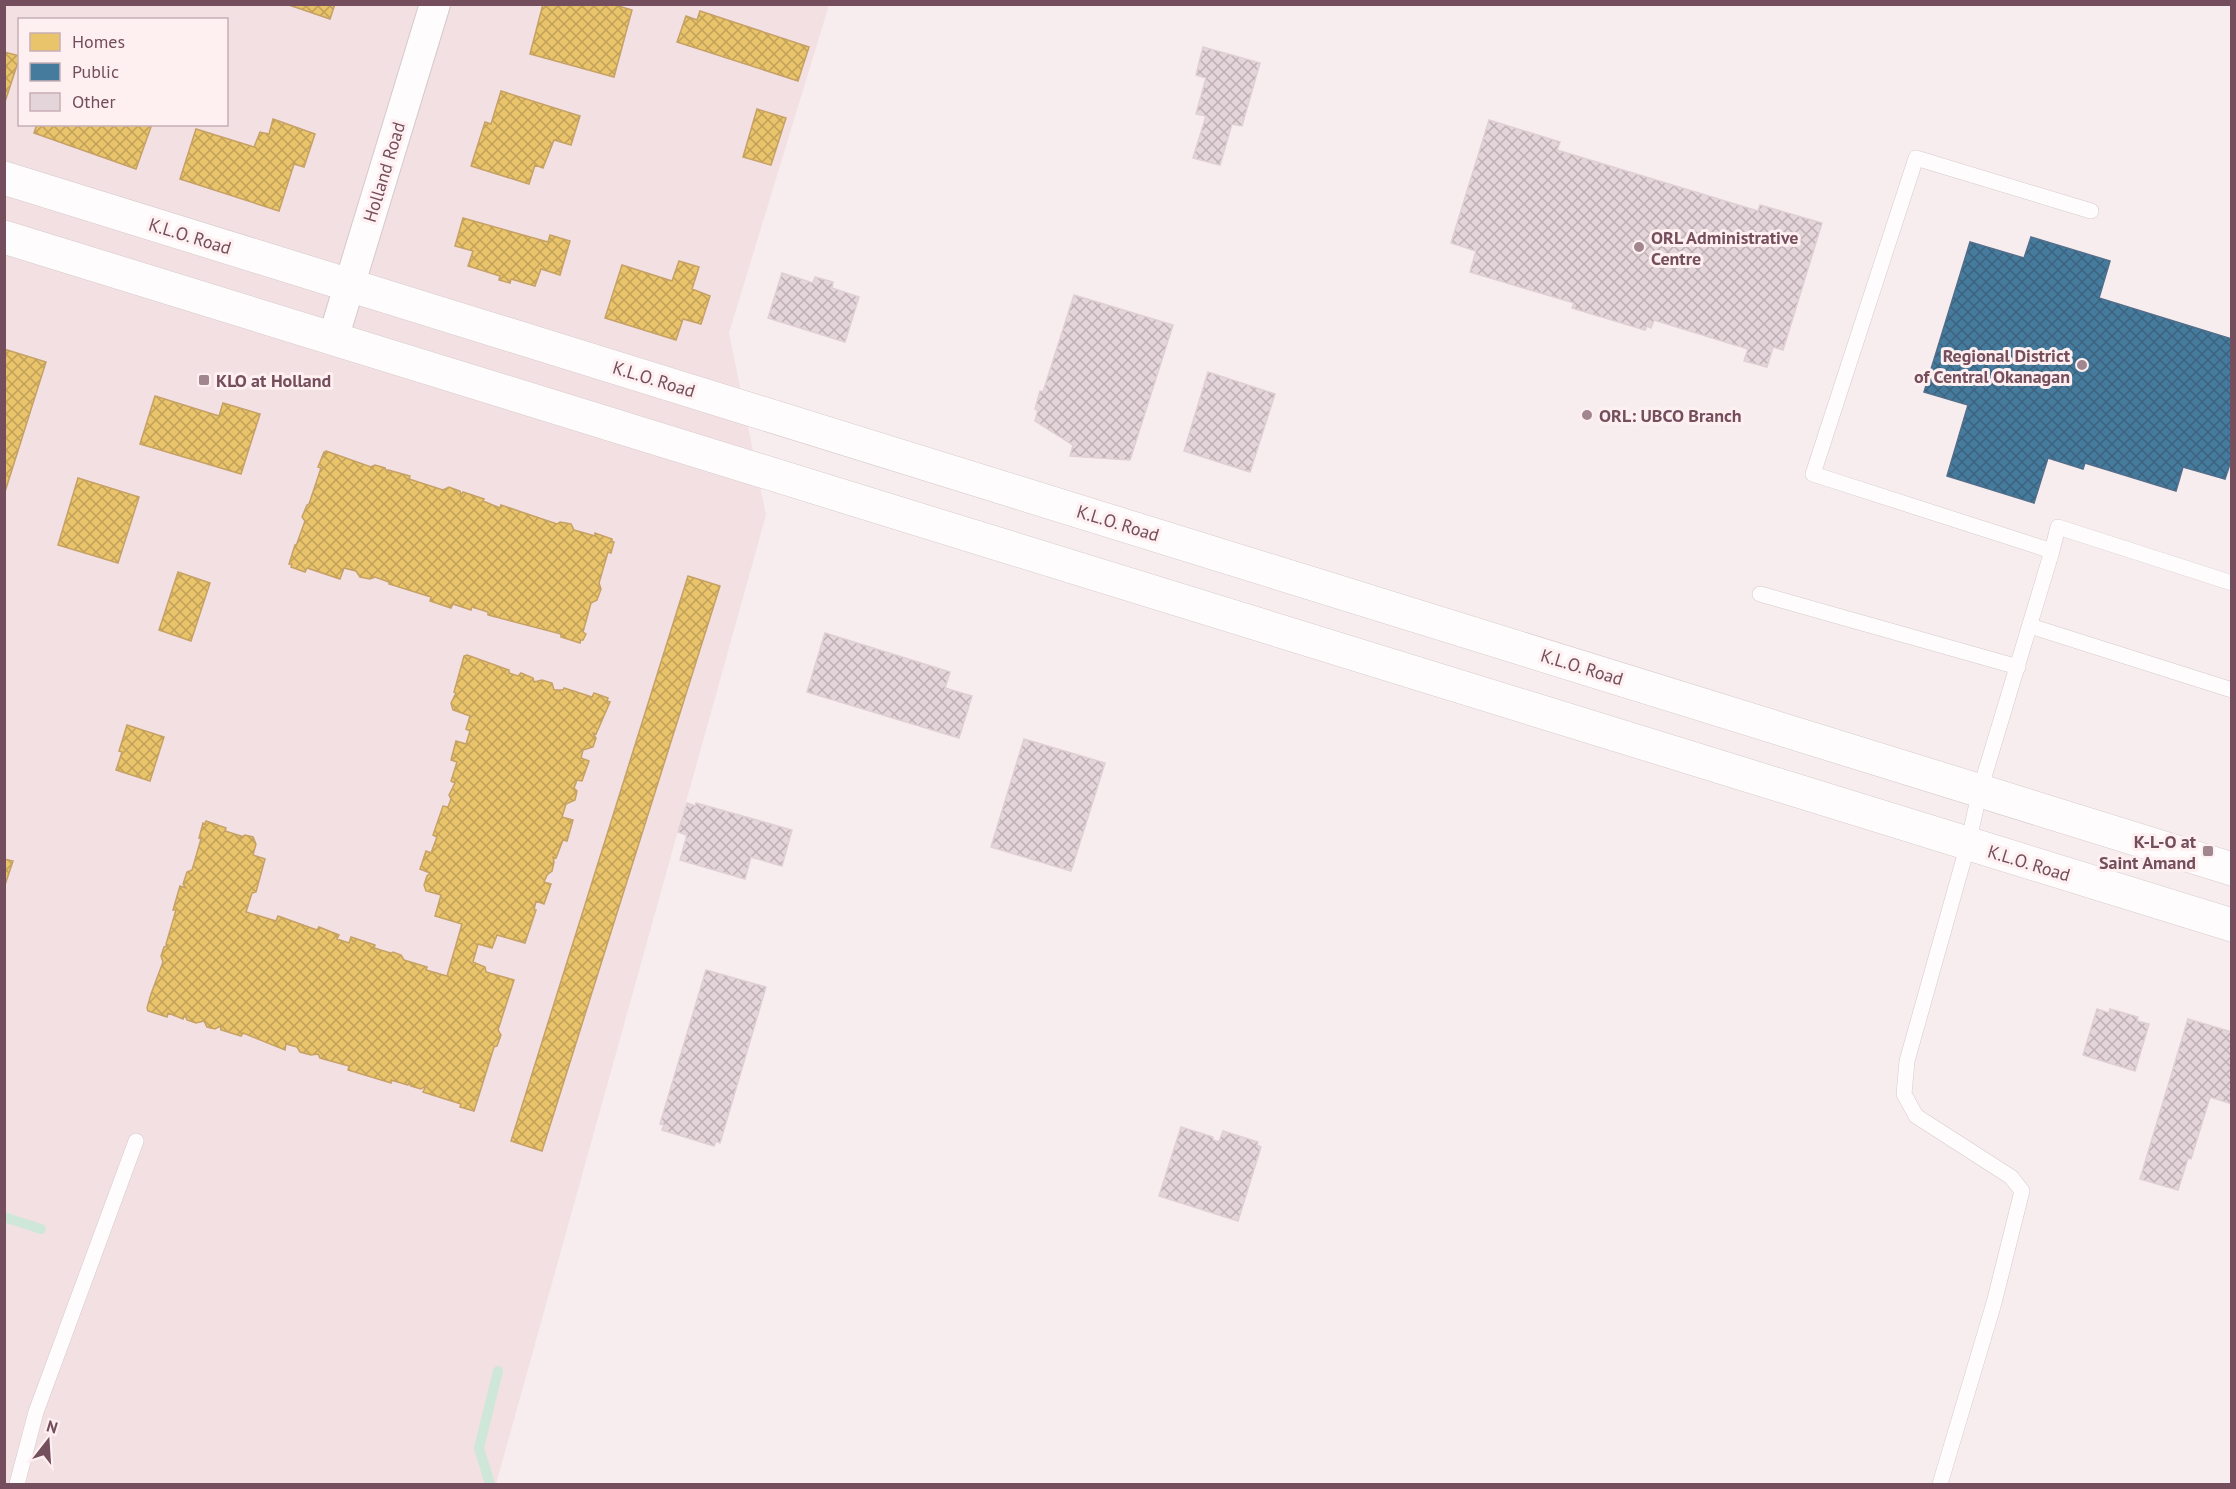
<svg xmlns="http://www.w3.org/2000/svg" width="2236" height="1489" font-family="'PT Sans',sans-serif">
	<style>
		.residential { fill: #f3e0e3; fill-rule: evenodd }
		.homes { fill: url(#homes-cross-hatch); stroke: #c6a166; stroke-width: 1.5 }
		.public { fill: url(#public-cross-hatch); stroke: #536e8a; stroke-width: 1.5 }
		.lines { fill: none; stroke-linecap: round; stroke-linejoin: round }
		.stream { stroke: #cfe7d8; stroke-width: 10 }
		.building { fill: url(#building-cross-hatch); stroke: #e0cfd4; stroke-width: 1.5 }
		.lane-casing { stroke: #d5cacc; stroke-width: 16 }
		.street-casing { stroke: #d5cacc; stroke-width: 32 }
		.secondary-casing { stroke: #d6cacc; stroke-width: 34 }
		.lane { stroke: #fefcfc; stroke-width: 15 }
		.street { stroke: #fefcfc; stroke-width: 30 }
		.secondary { stroke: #fefcfc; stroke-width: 33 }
		.poi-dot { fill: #a2868f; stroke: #feeff1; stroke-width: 2 }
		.labels { text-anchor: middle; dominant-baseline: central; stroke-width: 6; stroke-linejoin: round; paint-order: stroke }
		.street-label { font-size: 18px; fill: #744e5c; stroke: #feeff1 }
		.poi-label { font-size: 18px; font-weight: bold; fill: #744e5c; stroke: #feeff1; text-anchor: start }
	</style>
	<defs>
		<pattern id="homes-cross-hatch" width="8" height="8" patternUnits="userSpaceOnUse" patternTransform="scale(1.5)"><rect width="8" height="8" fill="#e9c46a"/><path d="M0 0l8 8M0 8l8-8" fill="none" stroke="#c1a15a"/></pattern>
		<pattern id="public-cross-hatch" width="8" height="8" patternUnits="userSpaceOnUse" patternTransform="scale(1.5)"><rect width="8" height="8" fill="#457b9d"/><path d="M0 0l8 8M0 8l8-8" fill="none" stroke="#3c627d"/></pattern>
		<pattern id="building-cross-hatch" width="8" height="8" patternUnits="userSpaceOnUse" patternTransform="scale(1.5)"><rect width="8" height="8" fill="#e3d5d9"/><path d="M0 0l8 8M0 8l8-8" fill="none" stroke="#bdafb3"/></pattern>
	</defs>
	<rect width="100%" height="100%" fill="#f7edee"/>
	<path class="residential" d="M5,5H829L729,333L766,515L496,1484H5ZM20,20H226V124H20Z"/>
	<path class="homes" d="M286,4H335L330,19Z
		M543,4H612L632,10L614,77L530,54Z
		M700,11L809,47L798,81L677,42L686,16L697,20Z
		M4,52L20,56L5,102H4Z
		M501,91L580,116L571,145L554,140L543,168L535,165L529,184L471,166L485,122L491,124Z
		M757,109L786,118L771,165L743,157Z
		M273,119L315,134L304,167L294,164L279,211L180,179L196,129L254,147L260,132L269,134Z
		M37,124H152L136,169L34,133Z
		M463,218L548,242L550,235L570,241L560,275L541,269L535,286L511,279L510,283L499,280L500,276L468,266L473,251L455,246Z
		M679,261L699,267L692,289L710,296L701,324L683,319L676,340L605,318L622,265L672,281Z
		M4,349L46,362L4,495Z
		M155,396L219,416L223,403L260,414L241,474L140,444Z
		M326,451L371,467L375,465L385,468L387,472L388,470L410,476L409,479L443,490L449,487L460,491L461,495L463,492L484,499L483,501L500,508L501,505L557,524L560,522L571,524L574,530L595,536V533L612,539V542H614L611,553L608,552L599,583L601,589L597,600L591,603L583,632L586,634L583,640H581L580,643L561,637V634L488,615V612L472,607L471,610L453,604L451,608L430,601L431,597L389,584V582L375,577L370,579L360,577L356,571L344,568L340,579L307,568L305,572L291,567L292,564H289L295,545L296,546L305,521L302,517L307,505L309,504L321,468L318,467L324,452L326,453Z
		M78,478L139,497L118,563L58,545Z
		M178,572L210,583L191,641L159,630Z
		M688,576L720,586L542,1151L511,1141Z
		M467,655L509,670V673L518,676L521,673L533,678L534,682L542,680L552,683L554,690H563L564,688L592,697L594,693L608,698L607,701L610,702L596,734L593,733L596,738L593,747L583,750L581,758L589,761L582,781L577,780L574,788L577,791L575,800L566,804L562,817L573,820L567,841L563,840L556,858L553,857L554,862L552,871L547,875L544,882L551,884L544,904L536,901L534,910H536L525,943L497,935L492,948L478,944L473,962L485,967L486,972L514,980L498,1030L501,1035L497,1046L494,1047L474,1111L460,1107L461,1104L423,1092L426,1086L421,1089L411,1086L409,1083L408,1085L391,1080V1083L348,1070L349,1066L320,1058L318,1054L311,1055L300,1052L297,1047L286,1044L285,1050L243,1033L241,1036L221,1030L220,1026L215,1029L207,1027L204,1021L196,1023L187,1020L185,1015L183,1019L168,1013L167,1017L148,1011L147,1008L151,994L163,962L161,956L164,947L168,945L166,944L176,910H173L180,886L186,888L183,884L187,872L192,870L201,839L199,838L203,823L205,824L206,821L226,828L225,831L241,836L240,838L245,835L253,837L256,844L253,855L265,859L256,892L252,893L246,912L276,921L278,916L317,930L319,927L339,935L337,939L349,943L351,937L375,945L374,948L391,953L389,955L393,952L401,955L404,960L427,967L426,970L447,976L462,924L435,916L441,895L426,891L424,885L427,876L430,873L420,869L426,851L431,853L437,837L433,835L443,806L448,807L451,799L449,795L455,783L451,781L457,762L451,760L456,741L466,744L470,731L466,729L470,716L453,710L451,703L456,693L454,692L464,656Z
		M127,725L164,737L150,781L116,770L122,752L119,751Z
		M4,859L13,861L4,888Z"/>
	<path class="public" d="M2031,237L2110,261L2099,298L2232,339V458L2225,479L2183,467L2176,491L2085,463L2083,469L2048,458L2034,503L1947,476L1968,405L1924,392L1970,242L2024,258Z"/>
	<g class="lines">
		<path class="stream" d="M4,1217L41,1229
			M490,1484L479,1448L498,1371"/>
	</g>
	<path class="building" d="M1203,47L1260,63L1242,126L1232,124L1220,165L1193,158L1206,116L1196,114L1206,78L1196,75Z
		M1489,120L1560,142L1557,150L1758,211L1760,205L1822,223L1783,350L1773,347L1767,367L1744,361L1748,349L1654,320L1651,328L1647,326L1645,330L1572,308L1574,303L1470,272L1476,251L1451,243Z
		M782,273L813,283L815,277L833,282L832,288L859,297L845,342L768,318Z
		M1074,295L1173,325L1130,460L1070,456L1073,445L1035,421L1038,410L1035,409L1040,391L1043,392Z
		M1208,372L1275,394L1250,472L1184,451Z
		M825,633L950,672L945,688L972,696L959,738L807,692Z
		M1024,739L1105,763L1071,871L991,847Z
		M687,803L695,806L696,803L792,830L782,866L751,857L745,879L680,860L687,835L678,832Z
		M706,970L766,987L720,1143L716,1141L714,1146L662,1130L664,1125L660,1124Z
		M2097,1009L2109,1013L2110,1009L2138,1017L2137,1021L2149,1024L2135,1071L2083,1055Z
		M2188,1019L2232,1032V1104L2210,1097L2191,1159L2188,1158L2178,1190L2140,1179Z
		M1181,1127L1213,1137V1140L1219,1142L1223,1131L1258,1142L1257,1145L1261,1147L1238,1221L1159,1196Z"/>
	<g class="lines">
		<defs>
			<path id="lane" d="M2052,551L2058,527L2232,583
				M1760,594L2018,667
				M2030,626L2232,690
				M17,1484L36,1412L136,1141
				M1940,1484L1994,1303L2022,1191L2011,1177L1916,1116L1904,1094L1907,1061L1968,844L1980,790L2052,551L1813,474L1916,158L2091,211"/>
			<path id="street" d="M333,339L435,4"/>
			<path id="secondary" d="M4,178L2232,869
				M4,237L2232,925"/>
		</defs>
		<use href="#lane" class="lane-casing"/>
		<use href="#street" class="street-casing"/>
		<use href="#secondary" class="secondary-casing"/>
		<use href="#lane" class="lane"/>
		<use href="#street" class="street"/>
		<use href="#secondary" class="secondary"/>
	</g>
	<g class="poi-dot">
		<circle cx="1639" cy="247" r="6"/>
		<circle cx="2082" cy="365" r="6"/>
		<rect x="198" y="374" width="12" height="12" rx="3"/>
		<circle cx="1587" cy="415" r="6"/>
		<rect x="2202" y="845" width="12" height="12" rx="3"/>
	</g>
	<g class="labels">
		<g class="street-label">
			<text transform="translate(384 172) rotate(-73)">Holland Road</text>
			<text transform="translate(190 236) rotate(17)">K.L.O. Road</text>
			<text transform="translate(654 379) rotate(17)">K.L.O. Road</text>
			<text transform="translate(1118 523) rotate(17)">K.L.O. Road</text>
			<text transform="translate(1582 667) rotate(17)">K.L.O. Road</text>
			<text transform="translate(2029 863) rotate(17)">K.L.O. Road</text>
		</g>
		<g class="poi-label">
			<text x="1651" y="237">ORL Administrative<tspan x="1651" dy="21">Centre</tspan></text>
			<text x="2070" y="355" text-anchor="end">Regional District<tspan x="2070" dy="21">of Central Okanagan</tspan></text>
			<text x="216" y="380">KLO at Holland</text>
			<text x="1599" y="415">ORL: UBCO Branch</text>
			<text x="2196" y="841" text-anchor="end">K-L-O at<tspan x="2196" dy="21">Saint Amand</tspan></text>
		</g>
	</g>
	<rect width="2236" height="1489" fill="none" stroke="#744e5c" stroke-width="12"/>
	<rect x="18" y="18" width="210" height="108" fill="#feeff1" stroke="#c7afb5" stroke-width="1.5"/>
	<rect x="30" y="33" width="30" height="18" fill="#e9c46a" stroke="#c7afb5" stroke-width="1.5"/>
	<text x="72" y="48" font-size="18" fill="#744e5c">Homes</text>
	<rect x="30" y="63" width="30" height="18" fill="#457b9d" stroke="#c7afb5" stroke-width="1.5"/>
	<text x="72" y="78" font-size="18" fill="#744e5c">Public</text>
	<rect x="30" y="93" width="30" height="18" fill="#e3d5d9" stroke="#c7afb5" stroke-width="1.5"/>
	<text x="72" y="108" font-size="18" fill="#744e5c">Other</text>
	<g transform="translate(48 1441) rotate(17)" stroke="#feeff1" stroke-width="4.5" paint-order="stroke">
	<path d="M0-4.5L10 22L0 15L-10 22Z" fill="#744e5c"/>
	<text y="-9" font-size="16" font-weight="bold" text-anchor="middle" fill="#744e5c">N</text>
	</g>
</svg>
